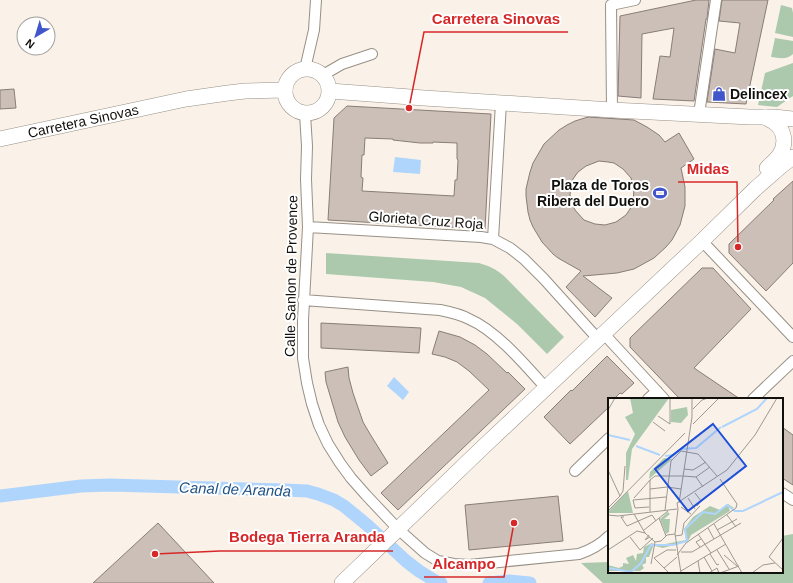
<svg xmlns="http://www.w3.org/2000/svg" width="793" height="583" font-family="Helvetica,sans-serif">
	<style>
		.green { fill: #acc9ae }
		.water { fill: #b0d5fd }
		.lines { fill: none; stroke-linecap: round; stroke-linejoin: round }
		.canal { stroke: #b0d5fd; stroke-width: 13 }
		.building { fill: #cbbfb8; stroke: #887d77; fill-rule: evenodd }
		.street-casing { stroke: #979086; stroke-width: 12 }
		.secondary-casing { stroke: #979086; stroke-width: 16 }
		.street { stroke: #fff; stroke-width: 10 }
		.secondary { stroke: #fff; stroke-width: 15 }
		.labels { text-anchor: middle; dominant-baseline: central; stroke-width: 4; stroke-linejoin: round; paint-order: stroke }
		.poi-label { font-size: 14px; font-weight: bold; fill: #12100c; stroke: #fff; text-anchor: start }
		.street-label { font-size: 14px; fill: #12100c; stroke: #fff }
		.water-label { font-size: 15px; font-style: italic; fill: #215385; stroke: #fff }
		.inset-river { fill: none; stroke: #b0d5fd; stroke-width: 2 }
		.inset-road { fill: none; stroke: #9d9890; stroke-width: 1 }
		.view { fill: #1d4ed8; fill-opacity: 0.15; stroke: #1d4ed8; stroke-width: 2 }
		.inset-edge { fill: none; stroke: #12100c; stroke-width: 2 }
		.leader { fill: none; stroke: #d62828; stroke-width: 1.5 }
		.callout-dot { fill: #d62828; stroke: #fff; stroke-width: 1.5 }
		.callout-label { font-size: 15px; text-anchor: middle; font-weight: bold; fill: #d62828; stroke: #fff; stroke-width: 4; stroke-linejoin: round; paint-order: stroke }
	</style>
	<rect width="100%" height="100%" fill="#faf2e8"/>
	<path class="green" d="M781,5L792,8L793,13V37L775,33Z
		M775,38L793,41V54C787,60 779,58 771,57Z
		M793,63V96L777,107L758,105L765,73Z
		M326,253L479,263C489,266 496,269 504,276L564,337L547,354L517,324L485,298L461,287L433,282L326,274Z
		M793,534V583H603L581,563L609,562V572H782V536Z"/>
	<path class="water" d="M395,157L421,160L420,174L393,172Z
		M394,377L409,392L403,400L387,386Z"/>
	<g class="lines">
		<path class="canal" d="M0,496L81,486L110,485L284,490L307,491L318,494L334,500L344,506L366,524L406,561L419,571L437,582L441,583
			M489,583L509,581L530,583"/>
	</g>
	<path class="building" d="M696,0H709L707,19H706L694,101L653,99L660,56L670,57L674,28L642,34L641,98L618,96L620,16Z
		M722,0H768L746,104L707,102L715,49L735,53L740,23L719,21Z
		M14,89L16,108L0,109V90Z
		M347,106L491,114L485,229L328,220L334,118ZM365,138L393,139V140L420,143H433V142L457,143V159L458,160L457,180H455L454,196L362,191L363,178L361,177L362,155H364Z
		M588,117L634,120L647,127L659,135L665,142L679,133L694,159L681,168L685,187V206L680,225L672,240L666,247L654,258L634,269L617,273L583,276L612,298L595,317L566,287L581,271L558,258L553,254L542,242L533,227L530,220L528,212L526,196V189L530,172L533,163L544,144L559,130L567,125L575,121ZM599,161L608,162L614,163L623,169L631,178L634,189L633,203L630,209L626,215L616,222L605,225L595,224L584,220L575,210L573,206L570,195L571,184L573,179L578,172L586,166Z
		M793,181V263L766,291L729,253V244L774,200L773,199Z
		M702,268H713L751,309L694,368L740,399H680L630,347V338Z
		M321,323L421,328L419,353L321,348Z
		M439,331L460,337L475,345L487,354L507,373L508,372L525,389L398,510L381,493L489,390L469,371L457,362L445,357L432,354Z
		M607,356L634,383L622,394L620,393L614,399H609V407L570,444L544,417L571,390L572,391Z
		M348,367L349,378L353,393L363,422L370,434L388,463L371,476L359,460L345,437L338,422L326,382L325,372Z
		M782,427L793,435V485L782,478Z
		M558,496L563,541L469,550L465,505Z
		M158,523L214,583H93Z"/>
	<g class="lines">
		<defs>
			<path id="street" d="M305,69L314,30L316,0
				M323,75L342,64L372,54
				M612,110L611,5L635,0
				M305,114L307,146L306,179L308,227L303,320V358L307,383L312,404L319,425L328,444L340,463L351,478L366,495L398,529L425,553L438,561L454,564L469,565L579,554C591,550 600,545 609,536
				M699,114L716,0
				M308,227L481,237L493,239L510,248L524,259L544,279L598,339
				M493,239L501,103
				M702,241L793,337
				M303,300L440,310C450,312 460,314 469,319C497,331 526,366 546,388
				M604,334L664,399
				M648,399L657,391
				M753,399L793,361
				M575,471L609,438
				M782,493L793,500"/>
			<g id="secondary">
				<circle cx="307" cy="91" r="22"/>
				<path d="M330,91L424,98L612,110L750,117H774L793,119"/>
				<path d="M765,117C768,119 771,120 774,122C784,129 787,143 780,154C777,159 771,164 767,168"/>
				<path id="s1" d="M0,139L186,99L228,93L245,91L285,90"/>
				<path d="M342,583L480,450L702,241L755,189L780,167L793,157"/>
			</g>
		</defs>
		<use href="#street" class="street-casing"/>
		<use href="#secondary" class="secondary-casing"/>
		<use href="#street" class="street"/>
		<use href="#secondary" class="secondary"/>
	</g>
	<defs>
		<symbol id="shop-bare" viewBox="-9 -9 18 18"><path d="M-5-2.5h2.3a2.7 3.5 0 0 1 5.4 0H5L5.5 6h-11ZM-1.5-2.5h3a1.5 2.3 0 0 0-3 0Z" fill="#4056ca" stroke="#fff" stroke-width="2.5" paint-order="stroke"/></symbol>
		<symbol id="stadium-bare" viewBox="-9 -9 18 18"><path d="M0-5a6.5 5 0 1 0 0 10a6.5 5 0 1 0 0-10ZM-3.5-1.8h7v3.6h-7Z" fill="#4056ca" stroke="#fff" stroke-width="2.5" paint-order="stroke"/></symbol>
	</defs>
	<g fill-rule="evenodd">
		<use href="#shop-bare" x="709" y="84" width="20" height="20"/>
		<use href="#stadium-bare" x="650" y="183" width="20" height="20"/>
	</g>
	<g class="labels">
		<g class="poi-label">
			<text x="730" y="94">Delincex</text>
			<text x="649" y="185" text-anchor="end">Plaza de Toros<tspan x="649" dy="16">Ribera del Duero</tspan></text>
		</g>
		<g class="street-label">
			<text stroke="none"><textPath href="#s1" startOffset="85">Carretera Sinovas</textPath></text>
			<text transform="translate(426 220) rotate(4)">Glorieta Cruz Roja</text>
			<text transform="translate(291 276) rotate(-89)">Calle Sanlon de Provence</text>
		</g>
		<g class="water-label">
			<text transform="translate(235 489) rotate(2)">Canal de Aranda</text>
		</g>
	</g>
	<g transform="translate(608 398)">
		<rect width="175" height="175" fill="#faf2e8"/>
		<path d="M22,0H61L24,51L20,82H18V55L27,36L17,19L25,15ZM79,9L80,17L73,25L63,24V12ZM56,60L64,61L41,81L42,74ZM20,93L25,115H0V114ZM120,106L126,110H121L122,113L83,137L80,143L55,150L47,148L78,142L76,131L85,119L102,108L112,112ZM60,114L62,116L56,121H62L61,134L58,136L52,121ZM44,145L46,146L41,159H38V165L34,167L36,170L32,173H0V167L11,170L15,168V165L21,166L18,160L25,157L28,163L29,156L35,155L36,149Z" fill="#acc9ae"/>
		<path class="inset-river" d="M114,29L149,11L159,0M0,37L22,42M28,48L52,57M57,58L65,57L73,51L88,50L113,29M0,170L23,174L33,165L43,147H65L79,143L77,131L95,114L107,116L119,107L127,113H135L175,94"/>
		<path class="inset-road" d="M85,11L94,2L100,0M0,12L7,0M50,18L62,26M45,24L57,33M62,26V1M85,26L111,0M76,71L85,72L98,64M0,72L12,98L0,110M75,78L88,79L102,69M88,79L95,89M42,91L59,89L73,91M87,95L93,103L89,108M12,98L15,93L17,68M26,100L42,82M80,100L87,111M71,105L84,19V0M41,109L27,110L25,102L58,99M73,109L83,116M70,111L67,136L73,175M70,111L69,105L119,72L147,37L169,0M57,112L63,63L73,53L90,56L109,78M0,113L77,35M42,114V82L47,78H75M26,116L37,135L47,144L43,166M0,117L10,118L69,111M119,117L128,129M16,119H13L19,128L44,117L48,123M51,120L58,138M106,126L134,175M100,130L106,141M36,132L60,113M109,132L129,121M90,136L103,155M41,137L37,142L42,139M67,138L74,137L76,125L92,108M22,139L32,152L45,140M175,140L161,159L175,172M47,144L53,143L59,137L67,136M92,149L88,144L93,141M0,152L29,133L37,135M109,152L121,171M73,154H84L133,125M102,156L109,167L111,166M69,157L78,145L128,110L129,106L112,81M116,157L129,168M96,159L104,173M46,160L59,152H68M46,160L61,175M90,163L92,175M56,170L69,159M73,173L118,146M101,175L109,170L111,175M112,175L131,168M144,175L155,167L167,165"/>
		<path class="view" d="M105,26L138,68L80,113L47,71Z"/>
		<rect width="175" height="175" class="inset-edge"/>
	</g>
	<path class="leader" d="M409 108L424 32H568M738 247L737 182H678M155 554L220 551H393M514 523L504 577H424"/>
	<g class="callout-dot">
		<circle cx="409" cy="108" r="4"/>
		<circle cx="738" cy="247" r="4"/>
		<circle cx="155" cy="554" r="4"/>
		<circle cx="514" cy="523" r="4"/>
	</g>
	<g class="callout-label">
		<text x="496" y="24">Carretera Sinovas</text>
		<text x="708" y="174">Midas</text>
		<text x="307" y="542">Bodega Tierra Aranda</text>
		<text x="464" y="569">Alcampo</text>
	</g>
	<g transform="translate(36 36) rotate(218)"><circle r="19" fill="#ffffff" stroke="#a09f9e"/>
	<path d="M0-3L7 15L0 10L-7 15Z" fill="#4056ca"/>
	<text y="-6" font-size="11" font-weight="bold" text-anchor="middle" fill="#12100c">N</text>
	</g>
</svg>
